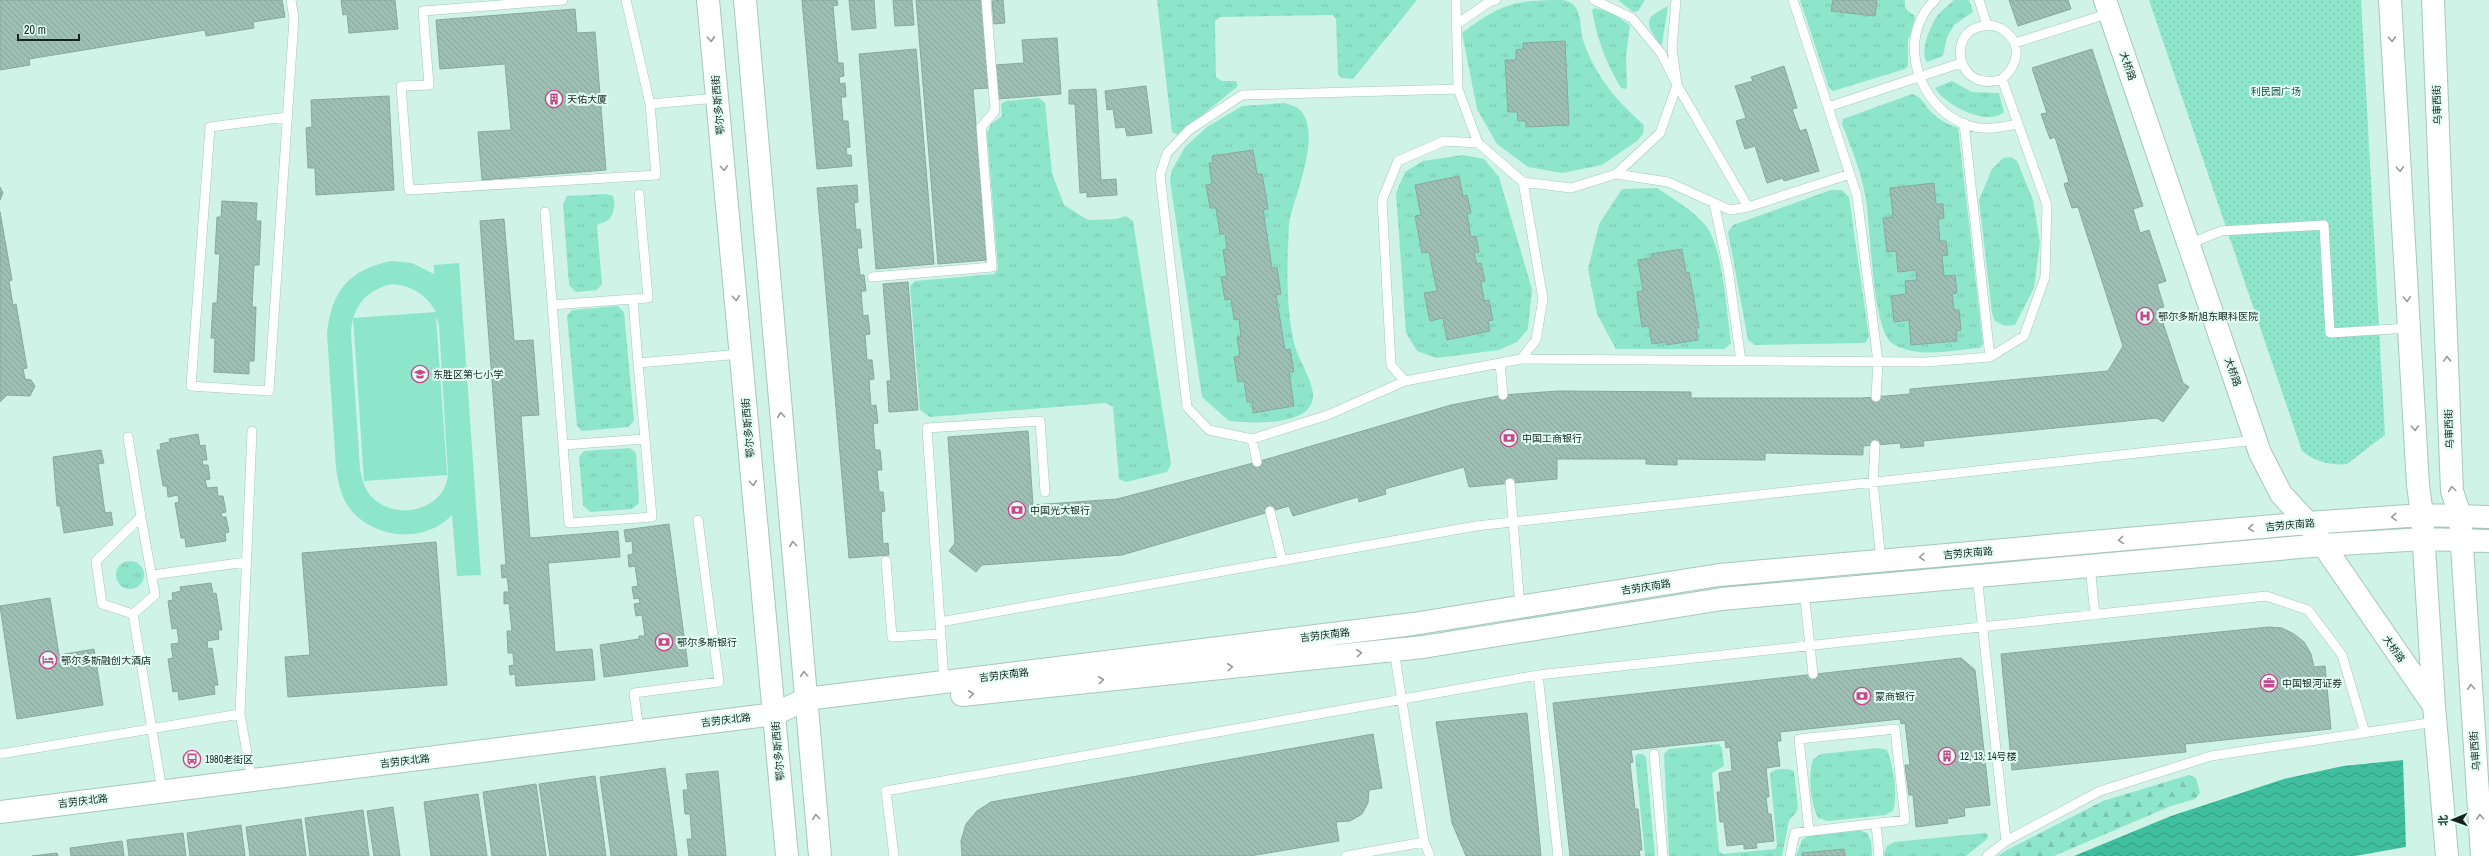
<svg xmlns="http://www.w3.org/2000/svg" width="2489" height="856" font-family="'Archivo Narrow','Noto Sans SC',sans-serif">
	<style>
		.grass { fill: url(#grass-tufts) }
		.forest { fill: url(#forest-firs) }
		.park { fill: url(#park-dots) }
		.garden { fill: #8ee6ca; fill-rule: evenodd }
		.water { fill: url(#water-waves) }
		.building { fill: url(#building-back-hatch); stroke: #88a99e }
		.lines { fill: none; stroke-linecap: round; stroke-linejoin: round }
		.lane-casing { stroke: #a5c8bc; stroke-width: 10 }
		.secondary-casing { stroke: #a5c8bc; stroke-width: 24 }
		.primary-casing { stroke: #a5c8bc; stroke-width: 24 }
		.lane { stroke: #fff; stroke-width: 9 }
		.secondary { stroke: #fff; stroke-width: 22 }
		.primary { stroke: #fff; stroke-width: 22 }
		.oneway { stroke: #969c9a }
		.labels { text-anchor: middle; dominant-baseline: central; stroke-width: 4; stroke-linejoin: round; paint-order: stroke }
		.street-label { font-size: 10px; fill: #16231f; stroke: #e2fef4 }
		.park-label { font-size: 10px; fill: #1a4e40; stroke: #e2fef4 }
		.poi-label { font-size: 10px; fill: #16231f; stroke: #e2fef4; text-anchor: start }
	</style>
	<defs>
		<pattern id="grass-tufts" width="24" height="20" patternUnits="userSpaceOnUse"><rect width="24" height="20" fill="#8ee6ca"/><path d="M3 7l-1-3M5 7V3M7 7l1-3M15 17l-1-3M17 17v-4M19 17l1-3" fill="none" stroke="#7ac5ad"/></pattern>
		<pattern id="forest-firs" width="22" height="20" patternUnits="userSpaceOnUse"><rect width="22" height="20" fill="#8ee6ca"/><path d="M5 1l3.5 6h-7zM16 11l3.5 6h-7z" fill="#7ac5ad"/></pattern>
		<pattern id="park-dots" width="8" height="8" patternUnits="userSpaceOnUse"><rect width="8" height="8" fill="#8ee6ca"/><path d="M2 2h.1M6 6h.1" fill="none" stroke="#7ac5ad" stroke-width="1.8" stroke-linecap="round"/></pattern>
		<pattern id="water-waves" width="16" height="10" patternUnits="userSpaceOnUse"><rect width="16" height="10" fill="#40bf9f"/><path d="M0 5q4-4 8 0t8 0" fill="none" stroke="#359b81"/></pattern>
		<pattern id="building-back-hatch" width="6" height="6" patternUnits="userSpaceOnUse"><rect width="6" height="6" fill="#9ec0b4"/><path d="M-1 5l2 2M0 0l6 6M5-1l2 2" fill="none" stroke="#87a59a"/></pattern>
	</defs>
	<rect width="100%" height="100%" fill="#cff3e6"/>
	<path class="grass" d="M1157,0H1417L1353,79L1341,78L1338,74L1336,19L1333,15L1220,17L1215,21L1216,77L1222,81H1236L1238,86L1178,135L1172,132Z
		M1563,0C1585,5 1578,26 1584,43C1596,77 1617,101 1644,125L1643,134L1637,141L1602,165L1562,173L1528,167L1497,144L1477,109L1462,33C1501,4 1514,0 1563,0Z
		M1618,0H1645L1638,11L1633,12Z
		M1800,0H1905C1904,9 1907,11 1914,15L1915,19L1908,41V66L1905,69L1833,91L1829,88Z
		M1954,0H1969L1973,12L1954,25L1947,37L1943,56L1927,62C1919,52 1931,24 1938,15C1942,10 1949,5 1954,0Z
		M1668,6L1662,44L1660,45C1646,23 1642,19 1668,6Z
		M1595,8L1610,12L1630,25L1626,56L1627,88L1625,89L1621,88C1606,63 1597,39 1592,10Z
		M1952,81L1972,92L1999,93L2004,112C1987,127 1945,105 1935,88Z
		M1912,94C1922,97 1924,104 1930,111C1939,120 1948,124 1958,128L1983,344L1980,348C1952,350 1918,359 1893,344C1871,330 1871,222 1865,194C1860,169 1851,147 1842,124L1843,119Z
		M1039,98L1045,103L1052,173L1064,205L1088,220L1116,219L1126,216L1133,221L1171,464L1167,472L1126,482L1119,479L1113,407L1106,403L930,417L920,410L910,286L915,281L994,274L998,269L987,133L991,124L1002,116L1001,104L1006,101Z
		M1285,103C1290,105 1296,106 1299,109C1323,131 1296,192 1290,219C1288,228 1289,238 1288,246C1287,278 1287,312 1294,343C1298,359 1312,379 1313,394C1315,428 1249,423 1229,421L1202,397L1170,181L1172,170L1185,147L1207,127L1242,106Z
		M1463,155L1484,159L1499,177L1532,289L1528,329L1517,342L1499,350L1437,358L1417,351L1406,333L1396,193L1405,172L1423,161Z
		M2011,157L2017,161L2033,200L2040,242L2034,288L2015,325L2005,326L1995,321L1992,313L1979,200L1992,169L2003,158Z
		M1657,188C1673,199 1693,210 1706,226C1723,247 1727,314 1731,343L1724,349H1616L1597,314L1588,269L1599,224L1622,189Z
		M1831,190H1842L1849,197L1869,337L1865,343L1755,345L1748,340L1728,232L1733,225Z
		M606,194L613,196C616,204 614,218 605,222C601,224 600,222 597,226L602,284L597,290L576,292L569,285L563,204L567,196Z
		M618,306L624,312L634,421L628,427L582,431L577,426L567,316L572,310Z
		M630,448L636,453L639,503L632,509L590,512L583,505L579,457L584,451Z
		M116 575a14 14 0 1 1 28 0a14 14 0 1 1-28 0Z
		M1719,744L1722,749L1724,766L1712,773L1719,851L1723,854L1775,849L1777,845L1770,773C1775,768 1788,768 1794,771L1798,807L1796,813L1789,820L1782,856H1669L1664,754L1669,749Z
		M1878,748L1887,750C1894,768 1898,793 1893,811L1885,815L1828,821L1818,818C1810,801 1808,777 1813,759L1821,754Z
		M1637,754H1642L1646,757L1655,856H1645L1635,757Z
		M1859,830L1867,833L1871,841L1872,856H1796L1802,840L1808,836Z
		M1985,833L1988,835L1987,839L1966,856H1883L1887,846L1894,842Z"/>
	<path class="forest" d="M2189,775L2196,778L2200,793L2195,799L2171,806L2054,856H1998L2007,850L2103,801Z"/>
	<path class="park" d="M2149,0H2361L2385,435L2347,464C2331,466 2314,461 2302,451Z"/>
	<path class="garden" d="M391,261L412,263L434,274V265L459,263L481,575L457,576L452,515C425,544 374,539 350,509C341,497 338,482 336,468L327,333C332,290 349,270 391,261ZM392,284C412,286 426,294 436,312L353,318L364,481L448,475C444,512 393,522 370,495C364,488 362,479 360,469L351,332C353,306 366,290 392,284ZM436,316L439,325L448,474L447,473Z"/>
	<path class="water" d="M2403,760L2406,847L2355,856H2074L2171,816L2284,779L2343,766Z"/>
	<path class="building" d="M0,0H282L285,17L253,22L254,28L206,36L205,30L29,59L30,65L0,70Z
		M341,0H395L398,29L349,33L347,14L343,15Z
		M802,0H837L838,5L833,6L838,63H843L844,76L839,77L840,84L845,83L846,97H841L843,121H848L850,147L846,148L847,155H851L852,166L817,169Z
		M849,0H874L876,28L852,30Z
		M893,0H912L914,25L895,26Z
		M916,0H982L989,88L973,89L987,260L938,264Z
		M1003,0L1005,23L994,24L992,1Z
		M1833,0H1877L1875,16L1831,11Z
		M2009,0H2068L2071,9L2018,26Z
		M575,9L577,33L595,32L606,170L482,180L478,132L511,130L505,64L440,69L436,20Z
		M1057,38L1061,94L997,99L995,65L1024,63L1022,40Z
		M1565,41L1569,125L1526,127V121H1518L1517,112H1508L1505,60H1516V50L1523,49V43Z
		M916,49L934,264L876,269L859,54Z
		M2092,49L2143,206L2133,209L2140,233L2149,230L2166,281L2157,284L2164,307L2158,308L2183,383L2189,387L2163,422L2157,418L1923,441L1924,446L1901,448L1900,443L1863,446V455L1765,453V460L1677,459V465L1646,464V459H1557V479L1469,487L1464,467L1385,489L1386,494L1359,502L1358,497L1293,516L1289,506L1122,555L982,565L976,572L949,551L955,543L948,437L1028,431L1033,505L1117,499L1257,462L1451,405L1503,395L1558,391L1691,392V398H1862L1910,394V389L2108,371L2123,346L2078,207L2072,208L2064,184L2069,182L2055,137L2050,139L2041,114L2047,113L2032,68Z
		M1784,66L1797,108L1792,109L1800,131L1806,129L1819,171L1784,181L1783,178L1767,183L1755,146L1745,149L1736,121L1746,118L1735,86L1753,81L1751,77Z
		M1146,86L1152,133L1127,136L1125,127L1116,128L1113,109L1107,110L1105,91Z
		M1096,89L1101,180L1116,179L1117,195L1087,197V192L1080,193L1075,104H1069V90Z
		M389,96L394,190L316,195L315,168H308L306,128L312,127L311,100Z
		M1253,150L1257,174H1262L1268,209L1263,210L1272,268H1277L1281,294L1276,295L1285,350L1290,349L1294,372H1289L1294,406L1253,413L1252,402H1247L1244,381L1238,382L1234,357L1240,356L1237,337H1241L1239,319L1234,320L1231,299L1225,300L1221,277L1227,276L1223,250L1227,249L1225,234H1220L1216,208H1210L1206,185L1212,184L1209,163H1213L1212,156Z
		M1459,176L1463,196L1467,195L1471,213L1467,214L1471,237L1476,236L1479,252L1474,253L1477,264L1481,263L1485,281L1481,282L1484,301L1489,300L1493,320L1488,321L1490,331L1447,340L1443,318L1430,321L1424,293L1437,291L1429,252L1422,253L1415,216L1421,215L1415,185Z
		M1934,183L1936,204H1943L1944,218L1938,219L1940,241H1946L1948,255L1942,256L1944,276L1955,275L1957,293L1952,294L1954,310H1959L1961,330L1956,331L1957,341L1911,345L1909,320L1894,322L1891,296L1906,294L1905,281L1917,280L1916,270L1898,272L1896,251L1887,252L1883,218L1893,217L1890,188Z
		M857,185L858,202L854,203L856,230L860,229L862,248H857L860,275H864L866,291H861L863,316L868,315L870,334L865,335L867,360H872L874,379L869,380L871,406L876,405L878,423L873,424L875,450H880L882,470H877L879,492H883L885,511L881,512L883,544L888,543L889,555L849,558L817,188Z
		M0,187L3,193L0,200Z
		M222,201L257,203L256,221H261L259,265H254L252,307H256L254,361H249V374L214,372L215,338H211L213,303H217L220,254H215L217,217H221Z
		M0,212L12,280L9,281L13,305L16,304L27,368L23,369L25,379L31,380L35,386L30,396L7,395L0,402Z
		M504,219L514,341L533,340L539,415L521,416L530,538L618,531L620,557L548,563L555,652L592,649L595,680L516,686L515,674L510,675L509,666L514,665L513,653H508L507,631H512L509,603L504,604V592H509L507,577L502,578L501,565H506L480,221Z
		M1682,249L1686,273L1689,272L1699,328H1696L1698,340L1666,345V342L1652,344L1649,326L1642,327L1637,292L1643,291L1638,260L1652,258L1651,254Z
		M908,282L918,410L889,412L887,381H891L883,284Z
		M198,434L200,446L205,445L207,460H202L203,465H208L210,479L205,480L207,488L217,487L218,496H223L226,512L221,513L222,517H226L229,532L225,533L226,541L186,547L185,538H181L175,503L179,502L178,495L168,497L167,486H163L157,450H161L160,444L170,442L169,439Z
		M101,450L104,463L98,464L105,513L111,512L113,525L64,533L60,506H57L53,457Z
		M669,524L688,666L604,677L600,645L639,639V636H645L642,615L636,616L634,604L640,603L639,598L634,599L632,587L638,586L635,566L629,567L628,555L633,554L632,541L626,542L624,530Z
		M436,542L447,685L288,697L285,657L310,655L302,553Z
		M211,583L213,594L216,593L222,630H218L219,639L207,641L208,649L212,648L218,685H214L215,694L179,700L178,691L173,692L168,659L173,658L171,644L179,643L177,628L172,629L168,601L173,600L172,593L181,591L180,587Z
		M50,598L59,655L94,649L103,705L17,719L0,606Z
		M2269,627L2282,628L2294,634L2304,642L2311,654L2314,667L2325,666L2331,729L2185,744L2186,752L2012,770L2001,654Z
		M1961,658L1975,670L1990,805L1964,808L1965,816L1947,819L1948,823L1916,827L1913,795H1909L1905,765H1910L1905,723L1901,724L1900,719L1780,732L1781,741H1777L1780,766L1766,768L1769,797H1766L1768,814H1771L1774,841L1756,843L1757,848L1744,849V844L1727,846L1724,822H1720L1717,792H1721L1719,773L1732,771L1730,747L1726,748L1725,740L1631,750L1633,762L1630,763L1635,809H1638L1642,850H1639L1640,856H1570L1553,703Z
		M1527,713L1541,856H1466L1452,823L1436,722Z
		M1373,734L1382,788L1369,790L1368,803L1362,814L1350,821L1336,822L1339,841L1250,856H962L961,841L966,824L977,811L991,802Z
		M665,768L677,856H611L600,777Z
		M718,771L726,856H689L687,839H692L690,814H685L683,790H688L686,774Z
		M595,776L606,856H550L539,784Z
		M536,784L546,856H492L483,792Z
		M478,794L487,856H431L424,802Z
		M393,807L400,856H374L367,811Z
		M363,810L369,856H310L305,818Z
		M301,819L306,856H250L246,827Z
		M241,825L245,856H190L187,833Z
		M183,833L186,856H129L127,840Z
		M122,841L124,856H71L70,848Z
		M1844,849L1845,856H1802V853Z
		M57,853L58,856H32Z"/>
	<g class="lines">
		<defs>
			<path id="lane" d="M563,0L423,11L429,85L401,86L409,190L656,175L650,104L626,0
				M1456,0L1458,89L1478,143L1523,182L1571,188L1616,174L1660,133L1677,85L1661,53L1632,18L1594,0
				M1676,0L1672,48L1677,85L1748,207
				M1793,0L1857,196L1878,362L1876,397
				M1935,0C1894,38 1919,111 1970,126C1986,131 2002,127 2018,124
				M1979,0L1987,25
				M1457,24L1489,2L1496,0
				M2015,43L2110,13
				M1458,89L1242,95L1189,130L1167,153L1160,175L1187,407L1209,430L1252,439L1328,415L1405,381L1521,359L1926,362L1990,357L2024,336L2045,277L2047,205L2002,79C2017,66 2023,46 2006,32C2000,27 1991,24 1983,26C1945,31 1957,95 2002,79
				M650,104L717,98
				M1828,107L1961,63
				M287,117L210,127L191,386L269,391L294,18L291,0
				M1964,123L1990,357
				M1616,174L1668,182L1730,210L1748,207L1850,174
				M639,194L648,298L633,299L638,363L741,354
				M1714,203L1728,269L1741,361
				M545,212L569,523L652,517L638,363
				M2189,244L2221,231L2324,225L2330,333L2409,328
				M872,277L992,267L981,127L995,111L986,0
				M552,305L633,299
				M1521,359L1536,340L1543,299L1523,182
				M1500,363L1503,395
				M1405,381L1391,365L1382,200L1398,161L1444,141L1478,143
				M128,437L141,517L96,561L102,604L133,614L162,791
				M1252,439L1257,462
				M563,445L645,439
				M1875,445L1873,482L1881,561
				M1510,483L1520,607
				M1270,511L1282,560
				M886,561L892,637L941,634
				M2090,566L2095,615
				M152,575L246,562
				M1977,576L2006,841
				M1804,591L1813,674
				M133,614L155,595L141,517
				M940,622L1476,526L2256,440
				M1394,650L1424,842L1430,856
				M1538,675L1558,856
				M944,682L927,428L1040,421L1045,492
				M639,731L634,693L719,682L698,520
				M0,754L240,714
				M1654,754L1663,856
				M252,780L240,714L252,431
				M1876,823L1879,856
				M894,856L886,791L1538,675L2266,596L2308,610L2342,655L2365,733
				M1346,856L1424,842
				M1790,856L1795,833L1905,820L1895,729L1799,739L1809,831
				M1987,856L2006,841L2100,791L2211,756L2435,722"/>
			<path id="secondary" d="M2105,0L2260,453L2281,494L2308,523L2434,706
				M2390,0L2418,485L2422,515L2434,706L2447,856
				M2433,0L2452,491L2460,515L2482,856
				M962,695L1423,647L1722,599L2323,545L2424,539L2489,541
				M0,812L775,714L806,699L1413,624L1719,575L2308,523L2422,515L2489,517"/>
			<path id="primary" d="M708,0L787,856
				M745,0L820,856"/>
		</defs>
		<use href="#lane" class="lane-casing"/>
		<use href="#secondary" class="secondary-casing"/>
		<use href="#primary" class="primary-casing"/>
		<use href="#lane" class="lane"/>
		<use href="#secondary" class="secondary"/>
		<use href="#primary" class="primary"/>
	</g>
	<defs><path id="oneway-chevron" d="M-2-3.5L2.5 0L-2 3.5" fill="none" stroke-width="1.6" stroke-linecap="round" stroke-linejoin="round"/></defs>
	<g class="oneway">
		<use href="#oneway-chevron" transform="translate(711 39) rotate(85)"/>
		<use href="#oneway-chevron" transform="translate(2392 39) rotate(87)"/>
		<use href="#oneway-chevron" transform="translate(724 168) rotate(85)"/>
		<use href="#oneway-chevron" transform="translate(2400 169) rotate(87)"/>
		<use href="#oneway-chevron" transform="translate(736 298) rotate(85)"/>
		<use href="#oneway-chevron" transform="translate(2407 299) rotate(87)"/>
		<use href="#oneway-chevron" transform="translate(2447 359) rotate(-92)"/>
		<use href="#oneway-chevron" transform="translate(781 415) rotate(-95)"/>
		<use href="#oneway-chevron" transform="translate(2415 428) rotate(87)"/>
		<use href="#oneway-chevron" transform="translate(753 483) rotate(85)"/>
		<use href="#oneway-chevron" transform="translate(2452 489) rotate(-98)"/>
		<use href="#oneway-chevron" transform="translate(2394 517) rotate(176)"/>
		<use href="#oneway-chevron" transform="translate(2251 528) rotate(175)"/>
		<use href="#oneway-chevron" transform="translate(2121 540) rotate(175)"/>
		<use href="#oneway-chevron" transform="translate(793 544) rotate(-95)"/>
		<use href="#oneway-chevron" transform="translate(1922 557) rotate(175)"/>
		<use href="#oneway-chevron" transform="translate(1359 653) rotate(-6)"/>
		<use href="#oneway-chevron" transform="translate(1230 667) rotate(-6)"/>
		<use href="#oneway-chevron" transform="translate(804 674) rotate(-95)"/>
		<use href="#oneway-chevron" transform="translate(1101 680) rotate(-6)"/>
		<use href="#oneway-chevron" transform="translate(2471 687) rotate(-94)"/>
		<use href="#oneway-chevron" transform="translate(971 694) rotate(-6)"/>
		<use href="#oneway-chevron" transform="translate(816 817) rotate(-95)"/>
		<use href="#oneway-chevron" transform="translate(2480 817) rotate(-94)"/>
	</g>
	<defs>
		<symbol id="building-ring" viewBox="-11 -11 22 22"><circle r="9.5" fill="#e2fef4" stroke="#cb468a" stroke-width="1.5"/><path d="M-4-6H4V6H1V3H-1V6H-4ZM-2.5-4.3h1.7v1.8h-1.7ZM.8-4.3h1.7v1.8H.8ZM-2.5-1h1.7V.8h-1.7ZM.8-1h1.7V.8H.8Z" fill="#cb468a"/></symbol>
		<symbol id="hospital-ring" viewBox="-11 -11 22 22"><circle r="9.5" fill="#e2fef4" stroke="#cb468a" stroke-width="1.5"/><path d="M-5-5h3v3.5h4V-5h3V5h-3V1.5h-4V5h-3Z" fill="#cb468a"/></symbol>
		<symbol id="school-ring" viewBox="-11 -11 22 22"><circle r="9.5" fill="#e2fef4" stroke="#cb468a" stroke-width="1.5"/><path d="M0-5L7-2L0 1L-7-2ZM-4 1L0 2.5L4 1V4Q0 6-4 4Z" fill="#cb468a"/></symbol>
		<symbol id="bank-ring" viewBox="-11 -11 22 22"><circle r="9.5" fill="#e2fef4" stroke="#cb468a" stroke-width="1.5"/><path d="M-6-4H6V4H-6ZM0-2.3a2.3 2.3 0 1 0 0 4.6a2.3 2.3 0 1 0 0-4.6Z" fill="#cb468a"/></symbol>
		<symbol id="hotel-ring" viewBox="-11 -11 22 22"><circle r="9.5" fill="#e2fef4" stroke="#cb468a" stroke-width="1.5"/><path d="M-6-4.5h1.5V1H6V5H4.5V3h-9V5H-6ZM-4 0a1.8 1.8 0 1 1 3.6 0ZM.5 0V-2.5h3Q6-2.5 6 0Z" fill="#cb468a"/></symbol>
		<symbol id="office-ring" viewBox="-11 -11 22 22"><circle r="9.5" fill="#e2fef4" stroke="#cb468a" stroke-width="1.5"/><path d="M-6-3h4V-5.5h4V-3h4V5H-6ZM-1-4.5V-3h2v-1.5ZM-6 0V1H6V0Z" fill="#cb468a"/></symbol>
		<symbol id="bus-ring" viewBox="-11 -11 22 22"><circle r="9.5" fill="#e2fef4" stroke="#cb468a" stroke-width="1.5"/><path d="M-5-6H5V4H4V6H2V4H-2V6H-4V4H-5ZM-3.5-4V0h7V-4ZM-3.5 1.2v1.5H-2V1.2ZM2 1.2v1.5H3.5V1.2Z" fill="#cb468a"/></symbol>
	</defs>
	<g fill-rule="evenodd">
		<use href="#building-ring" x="544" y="89" width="20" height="20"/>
		<use href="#hospital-ring" x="2135" y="306" width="20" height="20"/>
		<use href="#school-ring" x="410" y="364" width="20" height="20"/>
		<use href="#bank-ring" x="1499" y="428" width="20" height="20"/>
		<use href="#bank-ring" x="1007" y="500" width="20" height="20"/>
		<use href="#bank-ring" x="654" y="632" width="20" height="20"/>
		<use href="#hotel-ring" x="38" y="650" width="20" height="20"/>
		<use href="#office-ring" x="2259" y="673" width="20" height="20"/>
		<use href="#bank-ring" x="1852" y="686" width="20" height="20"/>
		<use href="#building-ring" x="1937" y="746" width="20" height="20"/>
		<use href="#bus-ring" x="182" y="749" width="20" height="20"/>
	</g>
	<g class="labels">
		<g class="street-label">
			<text transform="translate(2128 66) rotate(71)">大桥路</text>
			<text transform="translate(718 105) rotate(-95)">鄂尔多斯西街</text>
			<text transform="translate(2437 105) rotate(-92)">乌审西街</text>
			<text transform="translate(2233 372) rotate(71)">大桥路</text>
			<text transform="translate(748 428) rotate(-95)">鄂尔多斯西街</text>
			<text transform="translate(2449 429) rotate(-92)">乌审西街</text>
			<text transform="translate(2290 525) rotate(-5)">吉劳庆南路</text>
			<text transform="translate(1968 553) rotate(-5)">吉劳庆南路</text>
			<text transform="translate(1646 587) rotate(-9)">吉劳庆南路</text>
			<text transform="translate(1325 635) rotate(-7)">吉劳庆南路</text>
			<text transform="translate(2394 649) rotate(55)">大桥路</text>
			<text transform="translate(1004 675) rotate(-7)">吉劳庆南路</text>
			<text transform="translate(726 720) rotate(-7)">吉劳庆北路</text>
			<text transform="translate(778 751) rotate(-95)">鄂尔多斯西街</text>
			<text transform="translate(2475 751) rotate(-94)">乌审西街</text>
			<text transform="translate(405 761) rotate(-7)">吉劳庆北路</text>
			<text transform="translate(83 801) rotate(-7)">吉劳庆北路</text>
		</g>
		<g class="park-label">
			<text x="2276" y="91">利民园广场</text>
		</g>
		<g class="poi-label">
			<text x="567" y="99">天佑大厦</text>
			<text x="2158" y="316">鄂尔多斯旭东眼科医院</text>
			<text x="433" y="374">东胜区第七小学</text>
			<text x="1522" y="438">中国工商银行</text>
			<text x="1030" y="510">中国光大银行</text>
			<text x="677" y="642">鄂尔多斯银行</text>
			<text x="61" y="660">鄂尔多斯融创大酒店</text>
			<text x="2282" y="683">中国银河证券</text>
			<text x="1875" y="696">蒙商银行</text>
			<text x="1960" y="756">12, 13, 14号楼</text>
			<text x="205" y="759">1980老街区</text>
		</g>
	</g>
	<g transform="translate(2453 820) rotate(268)" stroke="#e2fef4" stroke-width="3" paint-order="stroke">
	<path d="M0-3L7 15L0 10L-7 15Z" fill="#16231f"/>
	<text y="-6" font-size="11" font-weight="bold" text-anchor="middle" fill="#16231f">北</text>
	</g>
	<path d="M18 34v6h61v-6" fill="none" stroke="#16231f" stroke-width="2"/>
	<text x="24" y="34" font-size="12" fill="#16231f" stroke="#e2fef4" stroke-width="3" paint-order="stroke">20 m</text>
</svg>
